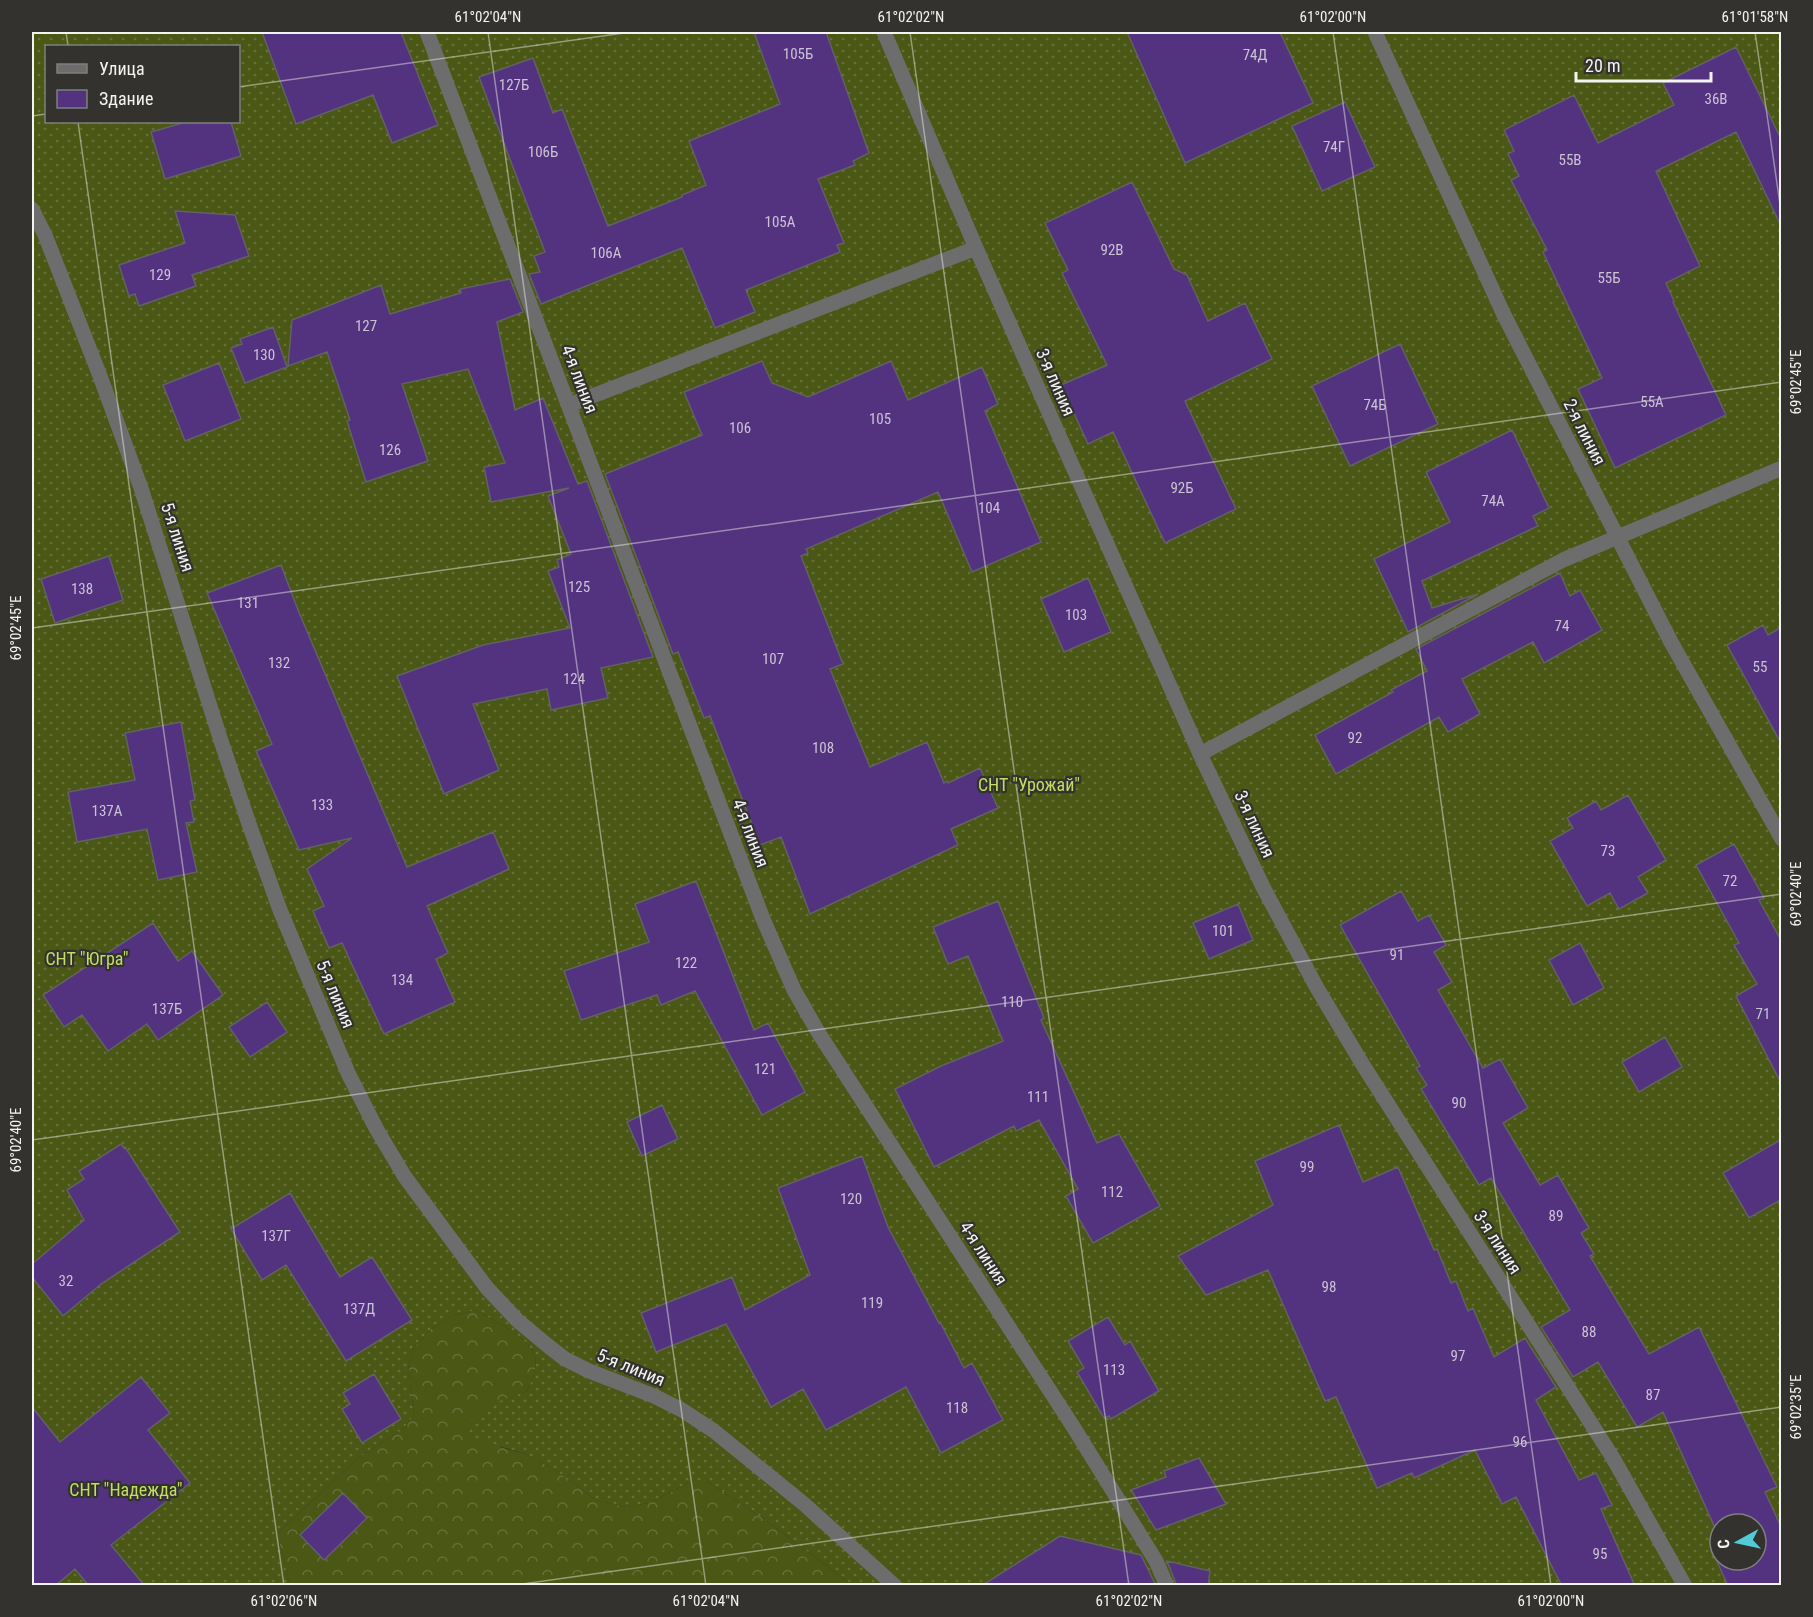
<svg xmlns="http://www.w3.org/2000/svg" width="1813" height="1617" font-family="'Roboto Condensed',sans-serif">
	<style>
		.forest { fill: url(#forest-crowns); fill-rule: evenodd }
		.garden { fill: url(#garden-dots); fill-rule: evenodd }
		.building { fill: #53337f; stroke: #626164; stroke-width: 1.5 }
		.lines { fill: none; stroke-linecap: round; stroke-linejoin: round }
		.minor { stroke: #6e6d6e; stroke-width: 15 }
		.ticks { fill: none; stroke: #f3f3f1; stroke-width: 1.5; stroke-opacity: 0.45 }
		.labels { text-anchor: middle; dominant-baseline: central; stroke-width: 4.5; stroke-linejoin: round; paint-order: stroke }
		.number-label { font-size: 15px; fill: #cbc3d4 }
		.street-label { font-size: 18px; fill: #f3f3f1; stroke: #33322f }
		.park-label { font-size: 18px; fill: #c2de61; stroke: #33322f }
		.neatline { fill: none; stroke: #f3f3f1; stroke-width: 2 }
		.ticks-label { font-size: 15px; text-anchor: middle; fill: #f3f3f1 }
	</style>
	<defs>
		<pattern id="forest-crowns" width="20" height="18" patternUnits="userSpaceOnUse" patternTransform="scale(1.5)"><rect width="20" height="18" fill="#4a5715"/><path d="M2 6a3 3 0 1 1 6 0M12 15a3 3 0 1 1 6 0" fill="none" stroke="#657038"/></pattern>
		<pattern id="garden-dots" width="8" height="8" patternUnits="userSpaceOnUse" patternTransform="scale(1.5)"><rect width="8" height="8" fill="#4a5715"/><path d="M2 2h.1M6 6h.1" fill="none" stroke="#657038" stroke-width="1.8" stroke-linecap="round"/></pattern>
	</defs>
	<rect width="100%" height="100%" fill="#33322f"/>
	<path class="forest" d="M475,1310C492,1319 527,1336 534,1355C539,1367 532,1380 527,1391L509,1398L500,1447L526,1454L554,1469L596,1500L626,1507L649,1503L692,1481H707L767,1521L852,1585H290L277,1534L358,1458L403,1429L414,1415L408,1364L414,1347L431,1329L450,1317ZM343,1494L367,1519L324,1560L300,1535Z"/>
	<path class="garden" d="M32,32H1781V1585H852L767,1521L707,1481H692L649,1503L626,1507L596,1500L554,1469L526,1454L471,1438L467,1424L486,1406L527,1391C532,1380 539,1367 534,1355C527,1336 492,1319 475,1310L450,1317L431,1329L414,1347L408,1364L414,1415L403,1429L358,1458L277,1534L290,1585L32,1586ZM46,46H238V122H46ZM1720,1524H1756V1560H1720Z"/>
	<path class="building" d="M262,32H401L438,125L392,143L373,95L296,124Z
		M754,32H826L869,153L853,161L855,165L818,179L844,243L837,245L840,252L746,290L755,312L715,328L682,248L541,304L529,274L540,272L534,256L545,252L479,77L533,58L553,113L562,109L608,226L682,197V195L706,185L689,141L780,104Z
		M1127,32H1280L1313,103L1185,163Z
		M1736,47L1782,141V228L1736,132L1656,171L1700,266L1666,283L1674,301L1673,302L1726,415L1615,468L1578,389L1602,378L1543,252L1547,250L1511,180L1519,176L1508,154L1514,151L1504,130L1574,95L1598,143L1674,105L1663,83Z
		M1345,102L1375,167L1322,191L1292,126Z
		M186,122H231L241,156L165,179L151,132Z
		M1132,182L1174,269L1187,275L1208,321L1245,303L1272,359L1185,401L1236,509L1165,543L1113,432L1088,444L1061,385L1107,365L1062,273L1068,270L1045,223Z
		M175,211L235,215L249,256L192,275L196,286L139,306L135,294L129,296L119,265L185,243Z
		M510,279L523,312L497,322L515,410L543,398L578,484L587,481L653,657L601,668L608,698L551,710L547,689L473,704L499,770L444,794L397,676L483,645L570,628L548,571L559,567L557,560L571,554L548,496L569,488L491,502L484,467L505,463L468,369L402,384L428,461L366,482L347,421L350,420L327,352L288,366L292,320L381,285L390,314L461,293L460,289Z
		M273,327L287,367L245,383L231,348L242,344L240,339Z
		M1400,344L1438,424L1350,466L1312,386Z
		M762,361L772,383L808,397L891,361L908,400L982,367L998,404L985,411L1041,542L972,572L938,492L806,549L808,553L801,556L843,664L830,669L870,767L927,742L944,783L947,781L948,783L980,768L998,808L951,829L958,845L810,914L781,837L760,845L710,716L704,718L678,652L673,654L605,474L702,435L684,392Z
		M219,363L241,419L185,441L163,385Z
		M1512,430L1549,508L1533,516L1538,526L1422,581L1432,608L1478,594L1408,632L1374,559L1450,522L1426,472Z
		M109,556L123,600L55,623L41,579Z
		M281,565L298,610L407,867L493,832L509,869L427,906L448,953L436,959L455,1002L384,1034L342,943L329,948L313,911L324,906L307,869L352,838L299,850L256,751L272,744L207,593Z
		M1560,573L1570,596L1580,590L1602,630L1544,663L1533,642L1462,679L1480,714L1448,732L1439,717L1336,774L1315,735L1393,692L1391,690L1427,671L1416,649Z
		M1088,578L1111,632L1064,652L1041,599Z
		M1763,625L1768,635L1782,627V745L1727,645Z
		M181,722L195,800L190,801L194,822L186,823L197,872L158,880L147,829L77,842L68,792L135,780L125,733Z
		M1628,795L1666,860L1638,877L1648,893L1619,909L1610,893L1587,906L1550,841L1573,828L1567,818L1596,801L1601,810Z
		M1734,844L1764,898L1759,900L1782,942V1085L1736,996L1757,984L1734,945L1739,943L1696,865Z
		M696,881L754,1030L768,1023L805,1092L762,1115L695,991L661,1005L657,995L581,1020L564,971L649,942L635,904Z
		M1401,891L1418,921L1429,915L1446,945L1434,952L1452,982L1438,990L1483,1068L1500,1059L1528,1108L1503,1123L1540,1185L1558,1175L1589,1228L1581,1233L1594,1254L1590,1256L1649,1354L1699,1327L1777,1487L1765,1492L1782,1529V1586H1728L1712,1550L1720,1547V1560H1756V1524H1720V1539L1663,1412L1637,1427L1598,1362L1573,1377L1541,1327L1570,1310L1491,1178L1479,1185L1421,1089L1427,1085L1416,1068L1420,1066L1340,925Z
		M998,901L1044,1018L1041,1020L1097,1143L1119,1134L1160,1206L1093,1243L1066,1196L1078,1189L1039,1120L1016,1131L1014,1126L934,1167L895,1089L941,1066L1003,1041L968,956L948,964L933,927Z
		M1238,904L1253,940L1209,959L1193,923Z
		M153,923L178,961L192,951L223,995L158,1040L147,1024L108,1051L82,1015L64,1027L43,995Z
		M1580,943L1604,988L1573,1005L1549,960Z
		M267,1002L287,1032L250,1057L229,1027Z
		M1665,1037L1682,1067L1639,1092L1622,1062Z
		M662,1105L678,1139L642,1156L627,1122Z
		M1339,1125L1363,1182L1398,1167L1434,1250L1437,1249L1451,1283L1456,1281L1468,1311L1473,1308L1494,1357L1525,1338L1556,1387L1536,1400L1579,1480L1596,1473L1612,1505L1601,1509L1635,1586H1562L1516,1497L1502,1504L1475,1450L1414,1478L1412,1473L1377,1488L1336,1397L1325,1401L1268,1270L1206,1295L1178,1256L1273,1205L1255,1161Z
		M1782,1139V1199L1749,1218L1723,1173Z
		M121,1144L124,1148L125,1147L180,1232L101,1284L63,1316L32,1277V1264L84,1220L67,1190L84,1179L79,1171Z
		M862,1156L888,1227L939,1323L940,1322L964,1368L972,1363L1003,1420L941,1453L906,1387L826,1430L803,1389L771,1407L726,1324L656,1352L641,1313L732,1277L745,1310L810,1275L778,1188Z
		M290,1193L340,1277L372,1257L412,1320L346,1361L286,1265L262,1280L231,1229Z
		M1108,1317L1125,1345L1130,1341L1159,1391L1111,1419L1109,1416L1104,1418L1077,1372L1084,1368L1068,1341Z
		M374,1374L401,1419L362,1443L342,1409L350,1404L343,1393Z
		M141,1377L170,1413L148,1430L190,1483L111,1545L145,1586H89L75,1569L55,1586H32V1407L60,1442Z
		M1199,1458L1226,1504L1156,1530L1131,1490L1166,1477L1164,1471Z
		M343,1493L367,1518L324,1560L300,1535Z
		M1060,1536L1141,1555L1156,1586H981Z
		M1167,1561L1210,1571L1208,1586H1177Z"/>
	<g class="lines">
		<path class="minor" d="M427,32L763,919L794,990L818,1032L1074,1428L1156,1561L1167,1586
			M884,32L976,248L1200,754L1264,889L1317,988L1363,1065L1613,1458L1685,1586
			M1375,32L1504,315L1671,642L1782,839
			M32,209L45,235L100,376L141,488L221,741L249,824L280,910L348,1073L377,1130L405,1177L487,1288L517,1320L547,1345L565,1359L589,1371L654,1396L682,1410L714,1431L804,1504L895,1586
			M569,405L976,248
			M1200,754L1563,560L1782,468"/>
	</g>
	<path class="ticks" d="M66,32L68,46M488,32L706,1586M910,32L1129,1586M1333,32L1551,1586M1755,32L1782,218M238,87L631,32M32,116L46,114M78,122L284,1586M32,628L1782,382M32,1140L1782,894M508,1586L1782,1407"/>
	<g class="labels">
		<g class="number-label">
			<text x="798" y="54">105Б</text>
			<text x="1255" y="55">74Д</text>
			<text x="514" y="85">127Б</text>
			<text x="1716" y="99">36В</text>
			<text x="1334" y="147">74Г</text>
			<text x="543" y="152">106Б</text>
			<text x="1570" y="160">55В</text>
			<text x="780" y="222">105А</text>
			<text x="1112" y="250">92В</text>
			<text x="606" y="253">106А</text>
			<text x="160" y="275">129</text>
			<text x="1609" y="278">55Б</text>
			<text x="366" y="326">127</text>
			<text x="264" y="355">130</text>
			<text x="1652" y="402">55А</text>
			<text x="1375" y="405">74Б</text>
			<text x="880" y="419">105</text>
			<text x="740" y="428">106</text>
			<text x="390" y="450">126</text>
			<text x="1182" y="488">92Б</text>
			<text x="1493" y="501">74А</text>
			<text x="989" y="508">104</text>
			<text x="579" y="587">125</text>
			<text x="82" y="589">138</text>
			<text x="248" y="603">131</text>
			<text x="1076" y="615">103</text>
			<text x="1562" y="626">74</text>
			<text x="773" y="659">107</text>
			<text x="279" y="663">132</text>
			<text x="1760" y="667">55</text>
			<text x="574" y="679">124</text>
			<text x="1355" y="738">92</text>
			<text x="823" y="748">108</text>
			<text x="322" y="805">133</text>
			<text x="107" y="811">137А</text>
			<text x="1608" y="851">73</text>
			<text x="1730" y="881">72</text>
			<text x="1223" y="931">101</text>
			<text x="1397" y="955">91</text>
			<text x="686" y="963">122</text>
			<text x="402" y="980">134</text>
			<text x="1012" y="1002">110</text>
			<text x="167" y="1009">137Б</text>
			<text x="1763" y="1014">71</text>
			<text x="765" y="1069">121</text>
			<text x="1038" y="1097">111</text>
			<text x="1459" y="1103">90</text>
			<text x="1307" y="1167">99</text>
			<text x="1112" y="1192">112</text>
			<text x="851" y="1199">120</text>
			<text x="1556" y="1216">89</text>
			<text x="276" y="1236">137Г</text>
			<text x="66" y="1281">32</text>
			<text x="1329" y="1287">98</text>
			<text x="872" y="1303">119</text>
			<text x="359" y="1309">137Д</text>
			<text x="1589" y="1332">88</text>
			<text x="1458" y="1356">97</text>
			<text x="1114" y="1370">113</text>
			<text x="1653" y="1395">87</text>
			<text x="957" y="1408">118</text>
			<text x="1520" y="1442">96</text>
			<text x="1600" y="1554">95</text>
		</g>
		<g class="street-label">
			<text transform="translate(580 379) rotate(69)">4-я линия</text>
			<text transform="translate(1056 382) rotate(66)">3-я линия</text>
			<text transform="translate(1585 432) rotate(63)">2-я линия</text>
			<text transform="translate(178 537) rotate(72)">5-я линия</text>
			<text transform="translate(1255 824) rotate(65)">3-я линия</text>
			<text transform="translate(751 833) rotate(69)">4-я линия</text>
			<text transform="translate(336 994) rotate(67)">5-я линия</text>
			<text transform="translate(1498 1242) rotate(57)">3-я линия</text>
			<text transform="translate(984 1253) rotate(57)">4-я линия</text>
			<text transform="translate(631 1367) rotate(22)">5-я линия</text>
		</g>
		<g class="park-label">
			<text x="1029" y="784">СНТ "Урожай"</text>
			<text x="87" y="958">СНТ "Югра"</text>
			<text x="126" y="1489">СНТ "Надежда"</text>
		</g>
	</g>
	<rect width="1813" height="1617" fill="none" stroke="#33322f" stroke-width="66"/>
	<rect x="45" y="45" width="195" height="78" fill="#33322f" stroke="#807f7d" stroke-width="1.5"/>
	<rect x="57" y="64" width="30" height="9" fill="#6e6d6e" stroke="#807f7d" stroke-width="1.5"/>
	<text x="99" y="75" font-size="18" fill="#f3f3f1">Улица</text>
	<rect x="57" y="90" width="30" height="18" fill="#53337f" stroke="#807f7d" stroke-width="1.5"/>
	<text x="99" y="105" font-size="18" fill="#f3f3f1">Здание</text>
	<g transform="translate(1738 1542) rotate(262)"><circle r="28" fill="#33322f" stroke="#807f7d" stroke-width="1.5"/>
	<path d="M0-4.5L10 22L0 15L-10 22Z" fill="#52cbd9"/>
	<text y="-9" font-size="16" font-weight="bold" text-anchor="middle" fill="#f3f3f1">С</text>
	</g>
	<path d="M1576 72v9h135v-9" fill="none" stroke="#f3f3f1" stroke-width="3"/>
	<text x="1585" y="72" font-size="18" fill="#f3f3f1" stroke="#33322f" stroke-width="4.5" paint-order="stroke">20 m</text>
	<rect x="33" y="33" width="1747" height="1551" class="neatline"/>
	<g class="ticks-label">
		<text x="488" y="22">61°02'04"N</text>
		<text x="911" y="22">61°02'02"N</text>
		<text x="1333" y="22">61°02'00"N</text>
		<text x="1755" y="22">61°01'58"N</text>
		<text transform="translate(1796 382) rotate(-90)" y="5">69°02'45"E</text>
		<text transform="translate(16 628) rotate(-90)" y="5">69°02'45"E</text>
		<text transform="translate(1796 894) rotate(-90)" y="5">69°02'40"E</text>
		<text transform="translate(16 1140) rotate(-90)" y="5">69°02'40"E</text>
		<text transform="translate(1796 1407) rotate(-90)" y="5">69°02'35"E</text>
		<text x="284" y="1606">61°02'06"N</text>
		<text x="706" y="1606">61°02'04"N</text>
		<text x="1129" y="1606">61°02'02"N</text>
		<text x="1551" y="1606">61°02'00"N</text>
	</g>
</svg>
